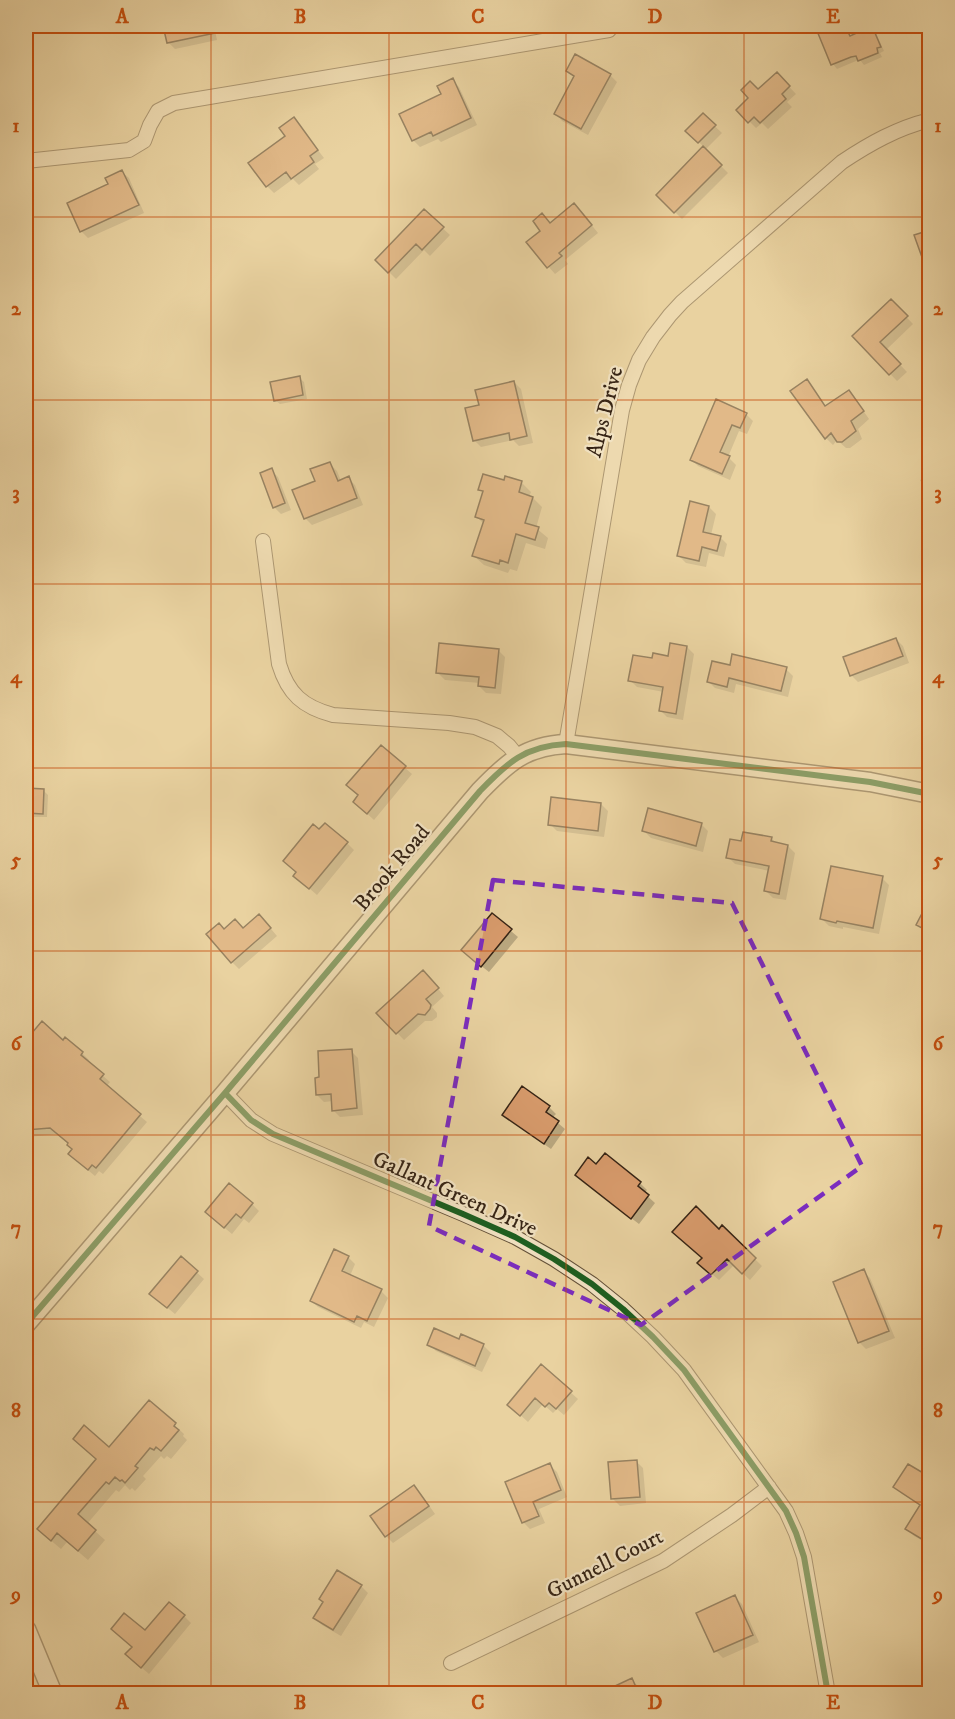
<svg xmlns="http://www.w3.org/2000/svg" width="955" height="1719" font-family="'IM FELL DW Pica',serif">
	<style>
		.shadow { fill: #0003 }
		.building { fill: #d89b6c; stroke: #362415; stroke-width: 1.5 }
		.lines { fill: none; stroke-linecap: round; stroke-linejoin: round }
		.minor-casing { stroke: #635038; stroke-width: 16 }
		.tertiary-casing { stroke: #635038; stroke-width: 21 }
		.minor { stroke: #f1e2c2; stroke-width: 14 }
		.tertiary { stroke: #f1e2c2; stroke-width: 18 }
		.cycleway-casing { stroke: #f1e2c2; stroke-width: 10 }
		.cycleway { stroke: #1b5e20; stroke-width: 6 }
		.marked { fill: none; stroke: #7b2cbf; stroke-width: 4.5; stroke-dasharray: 12 8; stroke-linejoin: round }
		.grid { fill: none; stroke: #c44e0e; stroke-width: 1.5; stroke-opacity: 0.55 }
		.labels { text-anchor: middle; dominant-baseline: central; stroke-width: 4.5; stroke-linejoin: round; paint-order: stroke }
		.street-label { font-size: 22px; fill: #362415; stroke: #f1e2c2 }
		.neatline { fill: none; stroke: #c44e0e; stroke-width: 2 }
		.grid-label { font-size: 20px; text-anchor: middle; font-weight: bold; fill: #c44e0e }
	</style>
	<rect width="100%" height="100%" fill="#e9d2a1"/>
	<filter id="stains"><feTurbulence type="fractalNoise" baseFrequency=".00333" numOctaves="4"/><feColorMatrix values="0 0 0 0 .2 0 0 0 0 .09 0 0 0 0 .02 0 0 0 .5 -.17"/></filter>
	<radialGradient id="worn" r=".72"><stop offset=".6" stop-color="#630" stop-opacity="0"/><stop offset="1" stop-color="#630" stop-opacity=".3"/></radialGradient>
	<path class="shadow" d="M164,26H214L217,40L175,49L168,42Z
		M322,26H380L379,34L324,27Z
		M380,26H401L400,28Z
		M816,26H847L851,37L872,28L876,33L884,51L880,53L882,57L864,65L860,60L856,61L837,69L833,64Z
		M568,71L610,75L617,82L588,135L562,121L556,114L575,78Z
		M777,74L796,94L787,102L792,107L768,129L762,123L756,128L738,110Z
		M452,80L459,87L477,125L441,142L438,139L420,147L413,140Z
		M703,115L722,133L705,150L728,173L682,219L658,195L704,147L687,131Z
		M294,119L324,158L315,164L319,169L299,185L293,179L274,193L267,186Z
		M122,172L129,178L144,213L88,238L81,231Z
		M424,211L450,235L430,256L424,250L396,279L377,260Z
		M581,212L598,233L565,260L568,264L555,274L528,243L551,225Z
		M891,301L913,324L886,350L907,372L897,381L854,336Z
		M26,354L30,359L26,368Z
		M299,378L304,382L307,399L280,404L275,400Z
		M806,381L826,407L855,399L869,419L858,429L862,439L850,448H846L837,440L833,445L826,438L792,391Z
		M514,382L521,389L533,443L519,446L513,440L481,447L474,440L481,406Z
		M717,401L746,414L753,421L747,434L739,431L728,457L736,465L730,480L698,466L691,459Z
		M330,464L337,471L341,481L348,478L355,485L363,505L312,525L305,518L317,482Z
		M271,470L278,477L291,510L281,514L274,507Z
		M930,475V498L920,480Z
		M505,482H521L531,492L529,497L533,498L542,507L536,528L548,538L545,549L526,543L517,571L510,569L508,573L484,565L474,556L484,524L477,517L484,494L480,489Z
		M709,507L716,514L711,535L720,537L727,544L724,557L709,553L706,567L686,563L679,556Z
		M896,639L903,646L909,663L858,682L851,675Z
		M687,647L694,654L683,720L667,717L660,710L664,692L637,687L630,680L653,660L669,657Z
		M498,650L505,657L501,694L486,693L479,686L480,683L445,680L438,673Z
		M731,667L786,669L793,676L788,697L736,684L734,693L715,688L708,681Z
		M381,747L412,774L374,820L362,809L360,796Z
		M26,790H43L48,795L47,817H26Z
		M601,804L608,811L604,837L557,831L550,824Z
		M701,824L708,831L703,852L651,838L644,831Z
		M320,831L347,843L354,850L317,895L302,882Z
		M771,838L777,844L788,846L795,853L786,900L773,898L766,891L770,871L735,864L728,857Z
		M882,878L889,885L879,934L843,927V929L829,926L822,919Z
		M930,901V935L917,925Z
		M492,915L518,937L489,972L470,957Z
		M266,923L277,936L239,969L232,962L224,930H244Z
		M430,979L444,996L432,1007L437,1013V1017L432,1021H425L404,1040L378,1013Z
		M42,1023L63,1042L82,1053L89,1060L87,1062L110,1082L106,1087L147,1122L103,1174L99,1171L95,1176L77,1161L70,1144L58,1134L28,1137L26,1140V1042Z
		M351,1051L358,1058L363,1115L340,1117L333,1110V1101L324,1102L317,1095Z
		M549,1107L556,1114L552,1118L565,1129L551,1149L511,1121L504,1114Z
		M596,1166L640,1183L647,1190L644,1193L655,1203L639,1224L584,1182Z
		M252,1204L259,1211L249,1223L244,1219L232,1234L214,1219Z
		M723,1228L762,1266L750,1280L734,1265L719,1280L706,1269L720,1231Z
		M348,1257L355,1264L350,1276L381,1291L388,1298L374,1327L364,1322L361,1328L318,1307L311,1301Z
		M181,1258L204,1279L175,1314L158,1300Z
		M863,1271L870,1278L895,1338L866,1349L859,1342Z
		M462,1336L484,1346L491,1353L482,1372L436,1351L429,1344L459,1341Z
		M542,1367L578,1399L564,1415L557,1409L553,1413L543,1404L528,1422L516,1411Z
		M149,1402L184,1434L183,1436L187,1440L171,1459L167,1456L164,1459L161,1456L143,1476L146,1479L135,1491L132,1488L130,1490L125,1485L119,1492L116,1490L87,1524L105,1540L88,1560L67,1542L61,1549L48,1538L109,1449Z
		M636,1461L643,1468L646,1503L620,1506L613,1499Z
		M550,1465L557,1472L567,1497L539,1509L545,1523L530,1529L523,1522Z
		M930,1479V1545L914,1536L907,1529L921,1506L902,1494L895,1487Z
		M414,1487L421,1494L435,1514L393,1543L386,1536Z
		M361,1586L368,1593L341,1636L322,1625L315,1618Z
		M735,1597L742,1604L759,1642L723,1658L716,1651L698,1613Z
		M184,1616L191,1623L149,1674L134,1661L145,1632Z
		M632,1680L639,1687L642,1694H587L600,1687L605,1692Z"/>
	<path class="building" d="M163,26H224L225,31L167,43Z
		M815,26H845L850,36L872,26L881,47L877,48L878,53L858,61L856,56L851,57L831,65Z
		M575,54L611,74L581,129L554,114L574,76L566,71Z
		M777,72L790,86L782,94L786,99L760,123L754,117L748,123L736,110L748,98L741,90L750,81L758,89Z
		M453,78L471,118L433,136L431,132L412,141L399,114L441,94L437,86Z
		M703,113L716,125L698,143L685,131Z
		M294,117L318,150L310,156L314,162L291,179L286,172L266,187L248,163L285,136L279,128Z
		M703,146L722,165L674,213L656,195Z
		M122,170L139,205L80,232L67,203L108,184L105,178Z
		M574,203L592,225L559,253L562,256L547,268L526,242L540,231L533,221L542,213L550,223Z
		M424,209L444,227L422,250L416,244L388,273L375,260Z
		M930,230V274H928L914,235Z
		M891,299L908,316L880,342L901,364L889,375L852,336Z
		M300,376L303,395L274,401L270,382Z
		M807,379L825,406L849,390L864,411L851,421L856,431L842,442H837L831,433L825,439L790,391Z
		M514,381L527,436L510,440L509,433L473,441L465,408L479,405L475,390Z
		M716,399L747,413L740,428L732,425L720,452L730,456L722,474L690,460Z
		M330,462L338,481L349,476L357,498L304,519L292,490L315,481L310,469Z
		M272,468L285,503L273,508L260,473Z
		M483,474L504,480L505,476L522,481L519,492L533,497L525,523L539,527L535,540L516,534L508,563L500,560L499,564L472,556L484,520L475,517L483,491L478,490Z
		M690,501L709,506L703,532L721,536L717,551L702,547L699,561L677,556Z
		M896,638L903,656L850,676L843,657Z
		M439,643L499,649L495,688L478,686L479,677L436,673Z
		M670,643L687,646L676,714L659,711L663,687L628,681L633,655L652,658L653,653L668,656Z
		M732,654L787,667L781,691L729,678L727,687L707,682L712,661L730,665Z
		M381,745L406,766L367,814L353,802L358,795L346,785Z
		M26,788L44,789L43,814L26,813Z
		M551,797L601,803L598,831L548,825Z
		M648,808L702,823L696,846L642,831Z
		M325,823L348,842L309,889L293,876L296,872L283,861L313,824L319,829Z
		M743,832L772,837L771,841L788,845L779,894L764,891L769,866L726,858L730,839L741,841Z
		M831,866L883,876L873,928L837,921L836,923L820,919Z
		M930,898V932L916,925Z
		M492,913L512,929L481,967L461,950Z
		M259,914L271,928L231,963L206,934L219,923L224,929L235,919L243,928Z
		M423,970L439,988L426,999L431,1005L430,1009L425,1015L418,1014L396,1034L376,1013Z
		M42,1021L63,1040L65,1037L83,1052L81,1055L104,1074L100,1079L141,1114L96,1168L92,1165L88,1170L68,1154L72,1149L67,1145L68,1143L50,1128L26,1130V1040Z
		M352,1049L357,1108L332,1111L331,1094L316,1095L315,1078L319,1077L318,1051Z
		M522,1086L550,1106L546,1112L559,1121L544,1144L502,1115Z
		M605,1153L641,1182L638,1186L649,1195L631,1219L575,1175L588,1157L596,1164Z
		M229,1183L253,1203L241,1218L236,1214L224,1228L205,1212Z
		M696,1206L719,1229L722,1225L756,1258L742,1274L727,1259L711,1275L697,1263L702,1258L672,1232Z
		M334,1249L349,1256L342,1271L382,1289L367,1321L357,1316L354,1322L310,1301Z
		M181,1256L198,1271L167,1308L149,1294Z
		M864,1269L889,1331L858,1343L833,1282Z
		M434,1328L459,1339L461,1334L484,1344L475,1366L427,1345Z
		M541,1364L572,1391L556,1409L549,1403L545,1407L535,1398L520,1416L507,1405Z
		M149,1400L176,1423L174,1426L179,1430L161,1451L156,1447L154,1450L150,1448L135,1466L138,1468L125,1483L122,1480L120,1481L115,1477L109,1484L106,1482L78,1514L96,1530L78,1551L57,1533L51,1541L37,1529L96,1459L73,1439L84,1425L109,1447Z
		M637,1460L640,1497L611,1499L608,1462Z
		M550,1463L561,1490L533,1502L539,1516L522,1523L505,1482Z
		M908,1464L930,1477V1544L905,1529L920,1505L893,1487Z
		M414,1485L429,1506L385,1537L370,1516Z
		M337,1570L362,1585L333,1630L313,1618L323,1602L319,1599Z
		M735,1595L753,1635L714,1652L696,1613Z
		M169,1602L185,1615L141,1668L125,1654L132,1647L111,1629L124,1613L145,1630Z
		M632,1678L639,1694H598Z"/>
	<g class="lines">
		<defs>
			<path id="minor" d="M26,161L129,150L144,141L150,125L158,111L174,103L609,30
				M263,541L279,664C288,694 303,707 333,715L449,723L475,727L497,736L509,746L518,757
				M566,744L622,410L629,385L639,360L653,337L670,315L682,302L842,162C869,144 897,128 930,120
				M225,1093L251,1120L273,1134L463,1214L515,1237L554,1259L592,1284L623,1309L653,1337L684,1370L786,1511L796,1533L804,1557L828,1694
				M451,1663L663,1561L732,1515L769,1487"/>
			<path id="tertiary" d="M26,1324L225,1093L480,791C507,763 525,746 566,744L870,782L930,794
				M26,1629L53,1694"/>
		</defs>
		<use href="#minor" class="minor-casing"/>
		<use href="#tertiary" class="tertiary-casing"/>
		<use href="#minor" class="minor"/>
		<use href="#tertiary" class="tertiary"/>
		<defs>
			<path id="cycleway" d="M225,1093L251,1120L273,1134L463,1214L515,1237L554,1259L592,1284L623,1309L653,1337L684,1370L786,1511L796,1533L804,1557L828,1694
				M26,1324L225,1093L480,791C507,763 525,746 566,744L870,782L930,794"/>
		</defs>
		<use href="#cycleway" class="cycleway-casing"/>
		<use href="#cycleway" class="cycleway"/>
	</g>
	<path d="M0 0H955V1719H0ZM493,880L732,903L862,1166L641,1325L429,1226Z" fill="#e9d2a1" fill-opacity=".55" fill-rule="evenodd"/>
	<path class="marked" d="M493,880L732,903L862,1166L641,1325L429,1226Z"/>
	<path class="grid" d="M211,26V1694M389,26V1694M566,26V1694M744,26V1694M26,217H930M26,400H930M26,584H930M26,768H930M26,951H930M26,1135H930M26,1319H930M26,1502H930"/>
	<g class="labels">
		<g class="street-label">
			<text transform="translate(605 412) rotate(-76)">Alps Drive</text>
			<text transform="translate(392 868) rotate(-50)">Brook Road</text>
			<text transform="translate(455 1194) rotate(24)">Gallant Green Drive</text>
			<text transform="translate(605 1564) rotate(-27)">Gunnell Court</text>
		</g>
	</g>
	<rect width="955" height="1719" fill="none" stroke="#e9d2a1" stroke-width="66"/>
	<rect x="33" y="33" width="889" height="1653" class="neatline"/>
	<g class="grid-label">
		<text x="122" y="23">A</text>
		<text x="300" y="23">B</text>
		<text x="478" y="23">C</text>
		<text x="655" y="23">D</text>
		<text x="833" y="23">E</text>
		<text x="16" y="132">1</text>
		<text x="938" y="132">1</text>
		<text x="16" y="315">2</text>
		<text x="938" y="315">2</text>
		<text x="16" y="499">3</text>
		<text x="938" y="499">3</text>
		<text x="16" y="683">4</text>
		<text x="938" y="683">4</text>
		<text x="16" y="866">5</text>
		<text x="938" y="866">5</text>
		<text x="16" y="1050">6</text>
		<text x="938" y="1050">6</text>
		<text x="16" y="1234">7</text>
		<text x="938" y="1234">7</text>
		<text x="16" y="1417">8</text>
		<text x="938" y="1417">8</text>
		<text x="16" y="1601">9</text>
		<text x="938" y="1601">9</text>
		<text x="122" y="1709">A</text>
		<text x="300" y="1709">B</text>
		<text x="478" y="1709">C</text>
		<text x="655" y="1709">D</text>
		<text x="833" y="1709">E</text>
	</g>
	<rect width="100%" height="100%" filter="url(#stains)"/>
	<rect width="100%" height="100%" fill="url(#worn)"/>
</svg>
